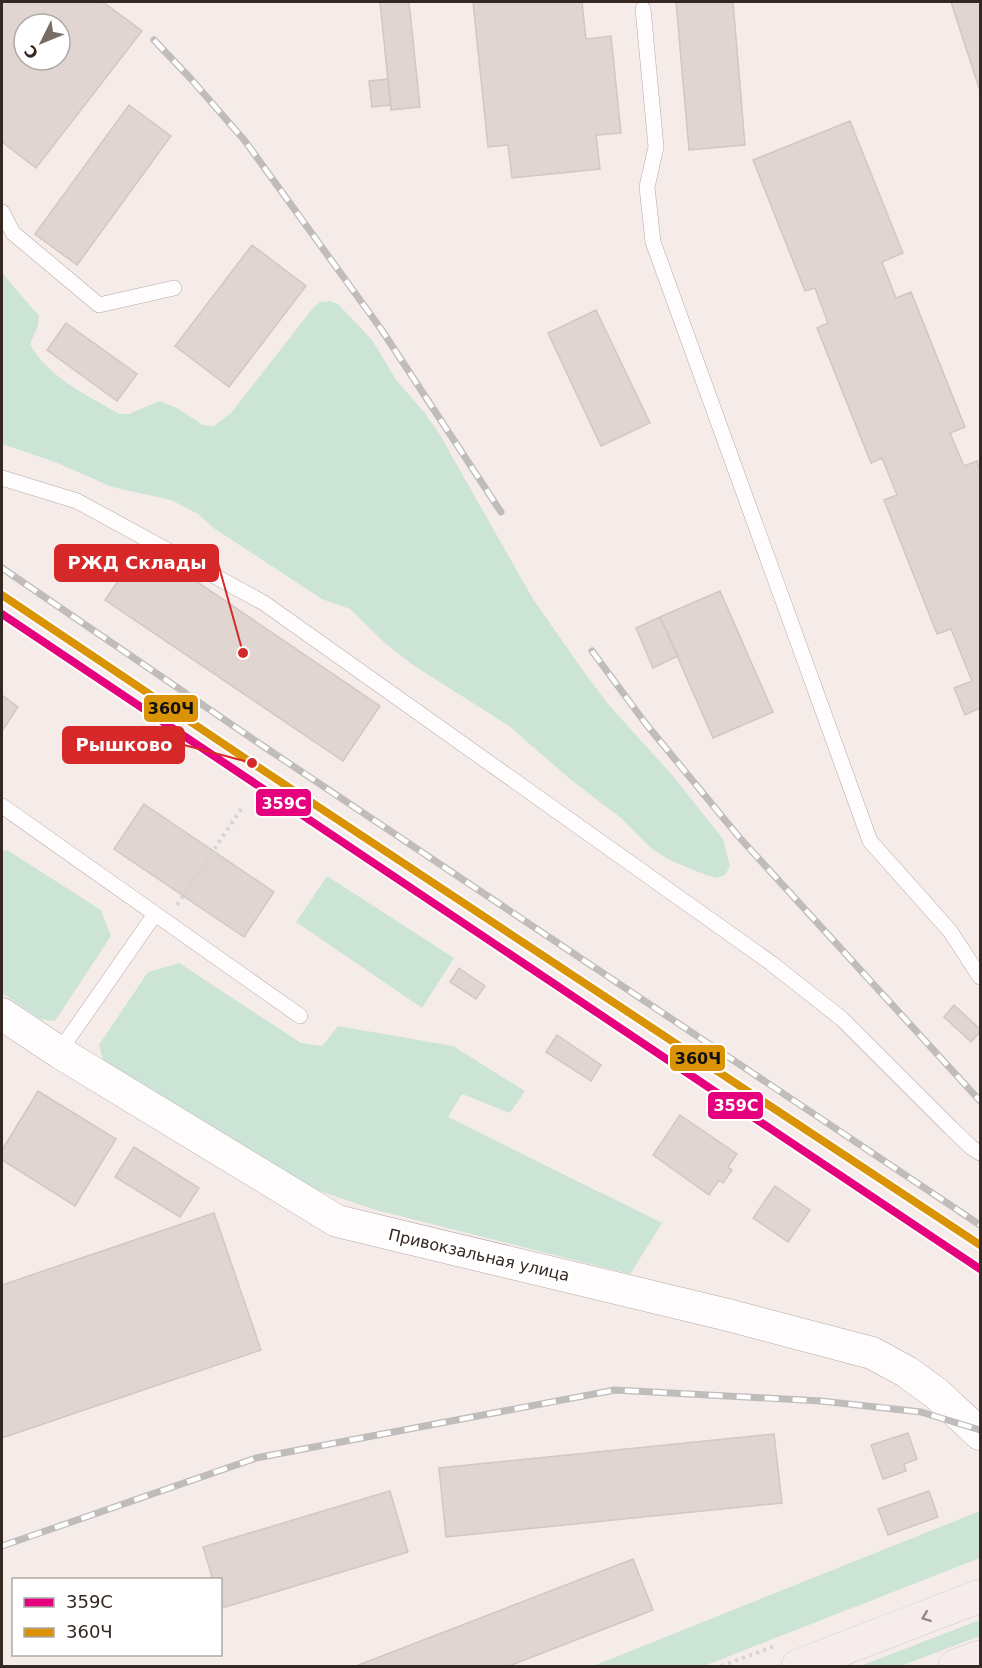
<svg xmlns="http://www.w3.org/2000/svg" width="982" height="1668" font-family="'DejaVu Sans',sans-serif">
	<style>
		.green { fill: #cce4d6 }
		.building { fill: #e0d5d0; stroke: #d2c7c3; stroke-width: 1.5; fill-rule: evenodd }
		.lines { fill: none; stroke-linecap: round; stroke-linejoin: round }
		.service-casing { stroke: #b4a9a5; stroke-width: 16 }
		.minor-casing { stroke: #b4a9a5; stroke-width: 33 }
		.primary-casing { stroke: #cfc8c6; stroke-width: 34 }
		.path { stroke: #d6d3d2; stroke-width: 4; stroke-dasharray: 3 4.5; stroke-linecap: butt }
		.service { stroke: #fefcfc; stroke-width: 15 }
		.minor { stroke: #fefcfc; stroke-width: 32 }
		.primary { stroke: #f6eced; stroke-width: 33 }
		.rail-casing { stroke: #bfbcbb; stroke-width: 7 }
		.rail { stroke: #fff; stroke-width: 4.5; stroke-dasharray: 14; stroke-linecap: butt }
		.rail-1-casing { stroke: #fff; stroke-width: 12 }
		.rail-2-casing { stroke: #fff; stroke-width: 12 }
		.rail-1 { stroke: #e5007d; stroke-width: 8 }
		.rail-2 { stroke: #da9305; stroke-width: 8 }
		.oneway { stroke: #968a87 }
		.labels { text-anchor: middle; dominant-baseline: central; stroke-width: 6; stroke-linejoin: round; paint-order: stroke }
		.street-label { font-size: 16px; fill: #352721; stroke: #fff }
		.leader { fill: none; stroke: #d62828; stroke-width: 2 }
		.callout-dot { fill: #d62828; stroke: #fff; stroke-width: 2 }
		.callout { fill: #d62828; stroke: #d62828; stroke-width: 2 }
		.callout-label { font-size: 18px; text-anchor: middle; font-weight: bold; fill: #fff }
		.line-badge { stroke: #fff; stroke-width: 2 }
		.badge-label { font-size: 16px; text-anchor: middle; font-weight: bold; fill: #fff }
		.pale-badge-label { font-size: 16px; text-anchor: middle; font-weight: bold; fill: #111 }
	</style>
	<rect width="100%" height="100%" fill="#f5ece9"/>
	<path class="green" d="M2,273L39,316L38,326L30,344C48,378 88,395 119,414H129L159,401L177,408L203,425L214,426L231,413L313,308L320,302L330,301L339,305L372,340L397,381L424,412L440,435L533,599L584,672L608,704L673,776L723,839L730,866L725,875L716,878L698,872L668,859L652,849L621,818L571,780L509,726L413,665L387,645L350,609L322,599L215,529L198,514L171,500L112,487L55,462L2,444Z
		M7,850L101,910L111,936L55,1021L40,1019L2,993V851Z
		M327,876L454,958L422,1008L296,922Z
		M179,963L301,1043L322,1046L338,1026L453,1046L525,1091L510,1113L462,1094L448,1117L662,1223L630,1274L376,1210L308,1187L103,1060L99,1045L148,972Z
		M980,1511V1558L704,1666H593Z
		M980,1620V1636L901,1666H860Z"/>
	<path class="building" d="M2,2H103L142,31L36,168L2,142ZM24,24H60V60H24Z
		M380,2H409L420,107L391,110Z
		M473,2H582L586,39L611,36L621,133L596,135L600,169L512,178L508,145L488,147Z
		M676,2H733L745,145L689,150Z
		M951,2H980V91Z
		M388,79L391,105L372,107L369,81Z
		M129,105L171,136L77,265L35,234Z
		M850,121L903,253L882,262L896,298L911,292L965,427L950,433L964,466L977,461L980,471V708L965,715L954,688L972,681L951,629L937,634L884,500L897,495L882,458L871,463L817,328L828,323L815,288L805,291L753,160Z
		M252,245L306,286L229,387L175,346Z
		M596,310L650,423L601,446L548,333Z
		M66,323L137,374L117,401L47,350Z
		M143,545L380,706L343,761L105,600Z
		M720,591L773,712L713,738L660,617Z
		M660,617L678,656L653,668L636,628Z
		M2,695L18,707L2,731Z
		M144,804L274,892L244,937L114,849Z
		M459,968L485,986L476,999L450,982Z
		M954,1005L980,1029V1032L971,1042L944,1017Z
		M557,1035L601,1065L591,1081L546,1052Z
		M38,1091L116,1139L75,1206L2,1160V1150Z
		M680,1115L737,1154L728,1167L732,1170L723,1183L719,1180L709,1195L653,1155Z
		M134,1147L199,1188L180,1217L115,1177Z
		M775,1186L810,1210L788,1242L753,1218Z
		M214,1213L261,1350L2,1438V1285Z
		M908,1433L917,1459L904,1464L906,1471L883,1479L871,1445Z
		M774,1434L782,1503L446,1537L439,1468Z
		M390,1491L408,1552L222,1608L220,1580H213L203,1547Z
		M929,1491L938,1517L888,1535L878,1509Z
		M633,1559L653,1610L509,1666H356Z"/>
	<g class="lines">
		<defs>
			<path id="service" d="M643,9L656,147L647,187L653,242L870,841L950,931L980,977
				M2,212L13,233L99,305L174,288
				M2,478L77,501L264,603L771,963L842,1019L951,1128L972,1148L980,1153
				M2,806L300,1016
				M59,1052L155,914"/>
			<path id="minor" d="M2,1014L59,1052L337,1221L728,1315L872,1353L907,1372L937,1394L980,1434"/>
			<path id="primary" d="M798,1666L980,1596
				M955,1666L980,1657"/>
		</defs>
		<use href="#service" class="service-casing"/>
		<use href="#minor" class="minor-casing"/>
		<use href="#primary" class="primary-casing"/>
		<path class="path" d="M177,905L243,806
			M721,1666L775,1646"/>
		<use href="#service" class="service"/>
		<use href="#minor" class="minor"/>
		<use href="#primary" class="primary"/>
		<defs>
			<path id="rail" d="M154,40L191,79L245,141L381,329L501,512
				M2,568L263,746L980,1225
				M592,651L646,724L739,837L980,1101
				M2,1546L256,1458L615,1390L821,1401L921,1412L980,1430"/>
		</defs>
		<use href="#rail" class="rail-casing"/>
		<use href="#rail" class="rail"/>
		<defs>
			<path id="rail-1" d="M2,614L980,1269"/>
			<path id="rail-2" d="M2,595L252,763L980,1245"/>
		</defs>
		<use href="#rail-1" class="rail-1-casing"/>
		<use href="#rail-2" class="rail-2-casing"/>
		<use href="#rail-1" class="rail-1"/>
		<use href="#rail-2" class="rail-2"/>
	</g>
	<defs><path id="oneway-chevron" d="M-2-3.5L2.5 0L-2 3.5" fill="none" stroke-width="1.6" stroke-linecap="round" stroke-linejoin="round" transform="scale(1.5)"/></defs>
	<use class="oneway" href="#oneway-chevron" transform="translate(926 1617) rotate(159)"/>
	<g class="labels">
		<g class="street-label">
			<text transform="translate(479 1255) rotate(13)">Привокзальная улица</text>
		</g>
	</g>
	<path class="leader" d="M243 653L218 563M252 763L184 745"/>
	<g class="callout-dot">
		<circle cx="243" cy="653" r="6"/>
		<circle cx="252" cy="763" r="6"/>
	</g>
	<g class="callout">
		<rect x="55" y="545" width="163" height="36" rx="6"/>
		<rect x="63" y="727" width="121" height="36" rx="6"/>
	</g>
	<g class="callout-label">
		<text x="137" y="569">РЖД Склады</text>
		<text x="124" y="751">Рышково</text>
	</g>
	<g class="line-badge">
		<rect x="143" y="694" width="56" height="29" rx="6" fill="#da9305"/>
		<rect x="255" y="788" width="57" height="29" rx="6" fill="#e5007d"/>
		<rect x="669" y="1044" width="57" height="28" rx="6" fill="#da9305"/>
		<rect x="707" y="1091" width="57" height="29" rx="6" fill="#e5007d"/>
	</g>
	<g class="badge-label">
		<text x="284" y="809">359С</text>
		<text x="736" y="1111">359С</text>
	</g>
	<g class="pale-badge-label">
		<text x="171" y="714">360Ч</text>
		<text x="698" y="1064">360Ч</text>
	</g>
	<rect width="982" height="1668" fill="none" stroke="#352721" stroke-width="6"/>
	<rect x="12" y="1578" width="210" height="78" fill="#ffffff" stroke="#aea9a6" stroke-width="1.5"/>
	<rect x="24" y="1598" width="30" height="9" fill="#e5007d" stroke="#aea9a6" stroke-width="1.5"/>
	<text x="66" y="1608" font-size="18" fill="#352721">359С</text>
	<rect x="24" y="1628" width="30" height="9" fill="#da9305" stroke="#aea9a6" stroke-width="1.5"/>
	<text x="66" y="1638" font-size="18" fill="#352721">360Ч</text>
	<g transform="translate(42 42) rotate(227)"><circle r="28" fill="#ffffff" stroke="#aea9a6" stroke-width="1.5"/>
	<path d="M0-4.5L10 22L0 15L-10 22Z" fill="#786c67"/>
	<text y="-9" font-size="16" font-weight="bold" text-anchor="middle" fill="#352721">С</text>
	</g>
</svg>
